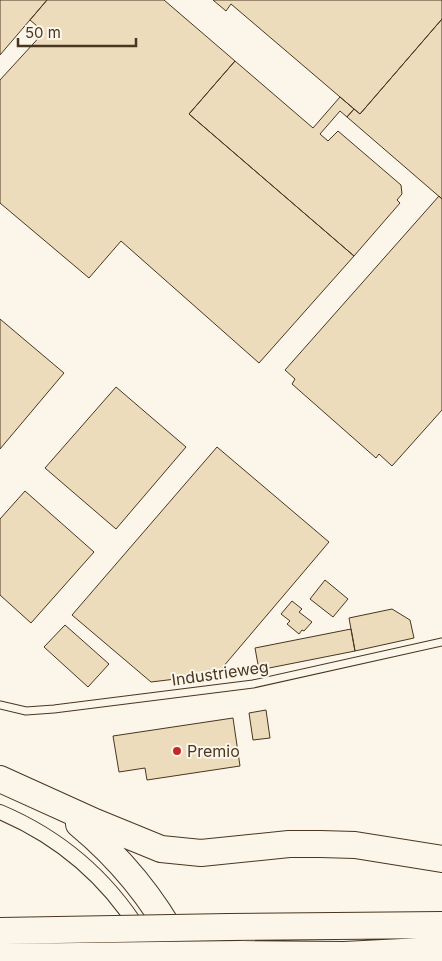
<svg xmlns="http://www.w3.org/2000/svg" width="442" height="961" font-family="Inter,sans-serif">
	<style>
		.building { fill: #ecdcbc; stroke: #4a3520 }
		.lines { fill: none; stroke-linecap: round; stroke-linejoin: round }
		.lane-casing { stroke: #4a3520; stroke-width: 9 }
		.street-casing { stroke: #4a3520; stroke-width: 16 }
		.highway-casing { stroke: #4a3520; stroke-width: 28 }
		.lane { stroke: #fbf6e9; stroke-width: 7 }
		.street { stroke: #fbf6e9; stroke-width: 14 }
		.highway { stroke: #fbf6e9; stroke-width: 26 }
		.highway-bridge-casing { stroke: #4a3520; stroke-width: 28; stroke-linecap: butt }
		.highway-bridge { stroke: #fbf6e9; stroke-width: 26 }
		.poi-dot { fill: #c62828; stroke: #fbf6e9; stroke-width: 2 }
		.labels { text-anchor: middle; dominant-baseline: central; stroke-width: 4; stroke-linejoin: round; paint-order: stroke }
		.street-label { font-size: 16px; fill: #4a3520; stroke: #fbf6e9 }
		.poi-label { font-size: 16px; fill: #4a3520; stroke: #fbf6e9; text-anchor: start }
	</style>
	<rect width="100%" height="100%" fill="#fbf6e9"/>
	<path class="building" d="M0,0H47L0,55Z
		M47,0H164L235,61L189,114L354,256L259,363L121,241L89,278L0,203V80L44,32L30,20Z
		M213,0H442V19L360,114L231,4L226,11Z
		M442,19V199L347,117L354,109L360,114Z
		M235,61L313,128L340,97L354,109L347,117L340,111L320,134L328,141L338,131L401,185L402,194L397,200L400,203L354,256L189,114Z
		M439,196L442,199V410L392,466L379,454L376,458L292,384L295,379L285,370Z
		M0,319L64,373L0,449Z
		M116,387L186,447L116,529L45,468Z
		M217,447L329,542L217,674L151,682L72,615Z
		M25,491L94,552L31,623L0,595V519Z
		M325,580L348,599L333,617L310,599Z
		M292,601L302,609L299,612L312,622L304,631L302,630L299,634L287,624L290,621L281,614Z
		M392,609L410,620L414,638L355,651L349,618Z
		M65,625L109,664L88,687L44,647Z
		M351,629L355,651L259,670L255,648Z
		M266,710L270,738L253,740L249,713Z
		M233,718L240,766L147,780L145,768L119,772L113,736Z"/>
	<g class="lines">
		<defs>
			<path id="lane" d="M0,705L26,711L54,709L253,684L442,642"/>
			<path id="street" d="M0,812C59,837 106,877 140,931"/>
			<path id="highway" d="M0,779L95,822L161,849L201,853L289,844H320L355,845L442,859
				M79,824C120,858 153,898 178,945
				M229,927L442,925
				M241,954L344,955L442,950"/>
		</defs>
		<use href="#lane" class="lane-casing"/>
		<use href="#street" class="street-casing"/>
		<use href="#highway" class="highway-casing"/>
		<use href="#lane" class="lane"/>
		<use href="#street" class="street"/>
		<use href="#highway" class="highway"/>
		<defs>
			<path id="highway-bridge" d="M0,931L229,927
				M0,957L241,954"/>
		</defs>
		<use href="#highway-bridge" class="highway-bridge-casing"/>
		<use href="#highway-bridge" class="highway-bridge"/>
	</g>
	<circle class="poi-dot" cx="177" cy="751" r="5"/>
	<g class="labels">
		<g class="street-label">
			<text transform="translate(220 673) rotate(-8)">Industrieweg</text>
		</g>
		<g class="poi-label">
			<text x="187" y="751">Premio</text>
		</g>
	</g>
	<path d="M18 38v8h118v-8" fill="none" stroke="#4a3520" stroke-width="2.5"/>
	<text x="25" y="38" font-size="15" fill="#4a3520" stroke="#fbf6e9" stroke-width="4" paint-order="stroke">50 m</text>
</svg>
